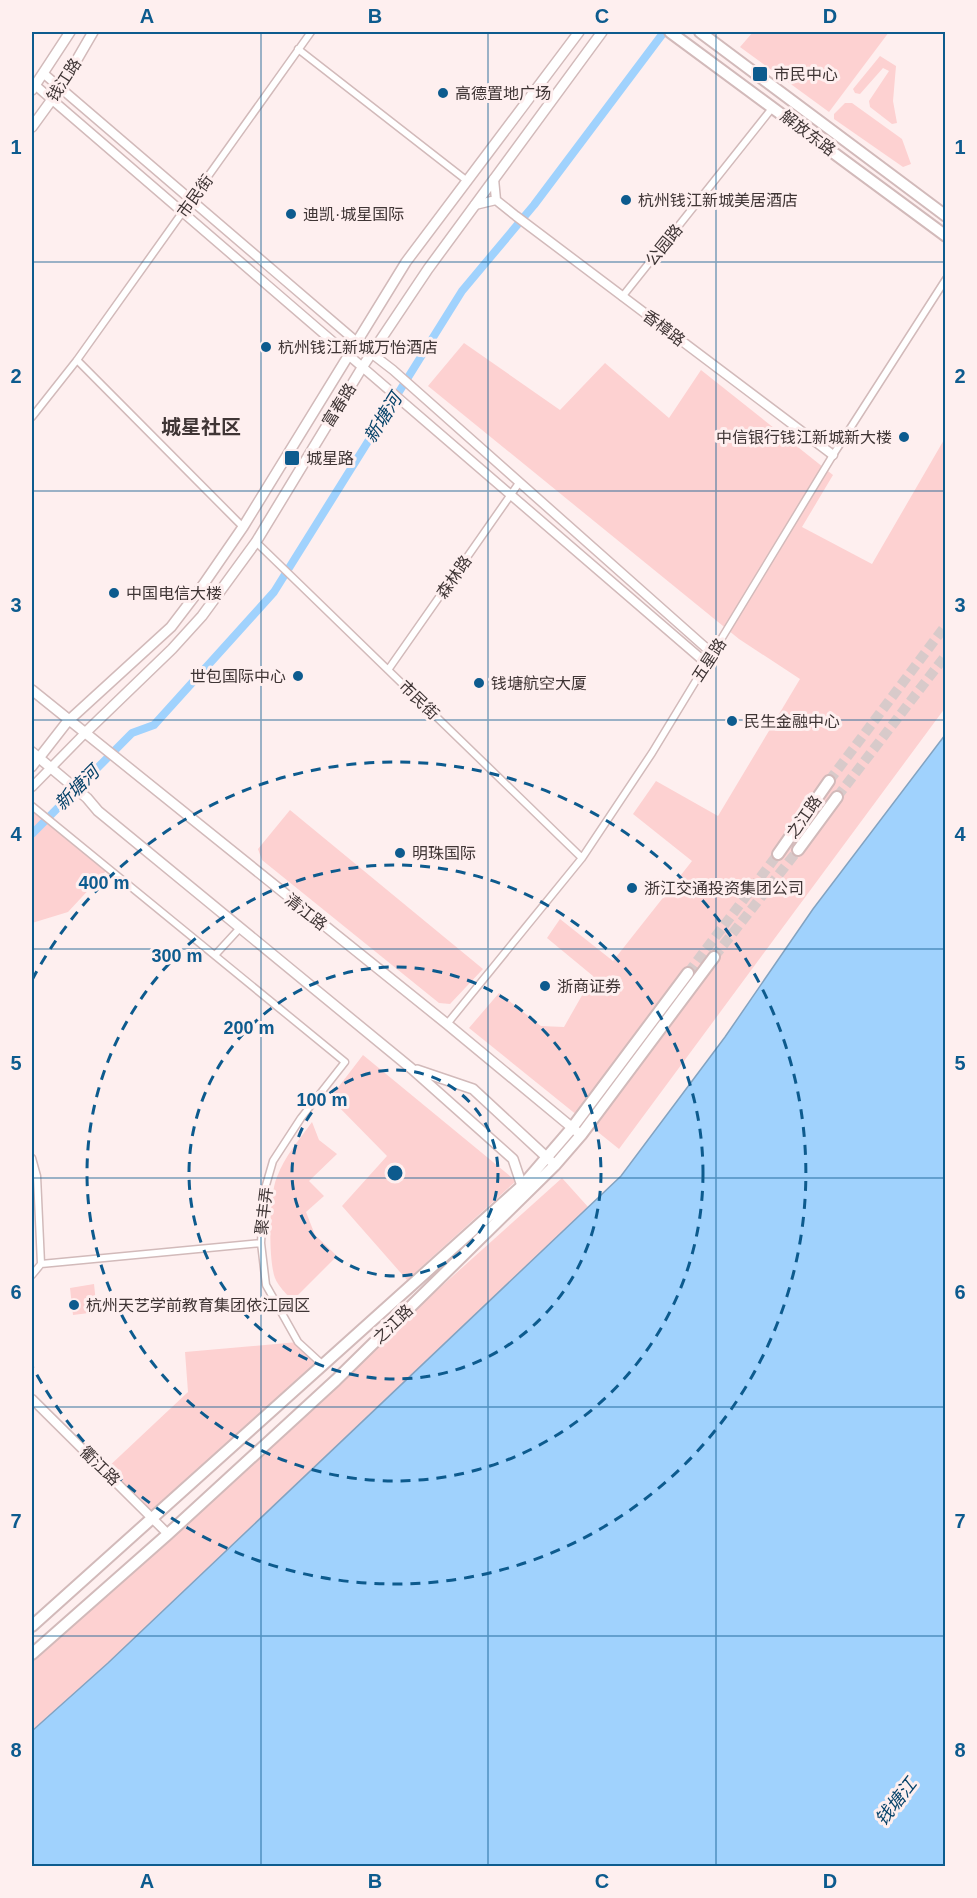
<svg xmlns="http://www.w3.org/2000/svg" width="977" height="1898" font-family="Arial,'Noto Sans SC',sans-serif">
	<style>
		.green { fill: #fdd1d1 }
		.water { fill: #a0d2fd; stroke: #83a3c1; stroke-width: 1.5 }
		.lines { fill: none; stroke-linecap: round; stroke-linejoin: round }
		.canal { stroke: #a0d2fd; stroke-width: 8 }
		.primary-tunnel { stroke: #d8caca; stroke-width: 10; stroke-dasharray: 10 5; stroke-linecap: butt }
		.minor-casing { stroke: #d2baba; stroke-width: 9 }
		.tertiary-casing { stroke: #d2baba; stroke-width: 11 }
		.secondary-casing { stroke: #d2baba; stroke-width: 12 }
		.primary-casing { stroke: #d2baba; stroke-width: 14 }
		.minor { stroke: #fff; stroke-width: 6 }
		.tertiary { stroke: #fff; stroke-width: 8 }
		.secondary { stroke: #fff; stroke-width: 9 }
		.primary { stroke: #fff; stroke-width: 10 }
		.grid { fill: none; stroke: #0d5b8e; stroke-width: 1.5; stroke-opacity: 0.55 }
		.ring { fill: none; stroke: #0d5b8e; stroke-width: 3; stroke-dasharray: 10 8 }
		.poi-dot { fill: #0d5b8e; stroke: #feefef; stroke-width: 2 }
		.labels { text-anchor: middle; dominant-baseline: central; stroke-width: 6; stroke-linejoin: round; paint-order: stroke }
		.poi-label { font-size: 16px; fill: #3f3535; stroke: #feefef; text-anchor: start }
		.street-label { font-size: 16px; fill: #3f3535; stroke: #feefef }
		.water-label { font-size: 18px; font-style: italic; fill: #064269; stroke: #feefef }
		.quarter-label { font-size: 20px; font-weight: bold; fill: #3f3535; stroke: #feefef }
		.centre { fill: #0d5b8e; stroke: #feefef; stroke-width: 3 }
		.ring-label { font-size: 18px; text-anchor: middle; font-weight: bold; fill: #0d5b8e; stroke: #feefef; stroke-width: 6; stroke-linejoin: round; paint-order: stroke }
		.neatline { fill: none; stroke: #0d5b8e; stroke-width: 2 }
		.grid-label { font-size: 20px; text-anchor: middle; font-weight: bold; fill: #0d5b8e }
	</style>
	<rect width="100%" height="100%" fill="#feefef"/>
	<path class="green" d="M753,32H889L829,112L740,47Z
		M880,56L896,66L893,101L897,123L892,124L870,107L869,101L889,71L883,68L860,94L855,93L853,89Z
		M845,103H852L902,139L911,164L903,167L834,119V114Z
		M464,343L560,410L605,363L669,418L701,370L833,475L802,527L872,564L945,438V708L619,1149L469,1028L499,993L541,1026L564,1027L593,976L547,938L560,919L613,961L692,861L633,814L656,781L718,816L800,679L739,639L428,386Z
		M32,810L107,870L68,912L32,923Z
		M290,810L483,969L450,1004L439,1003L262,860L258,849Z
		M363,1055L516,1181L407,1280L342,1206L387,1156L330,1098Z
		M312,1122L319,1140L337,1154L309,1181L324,1196L306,1212L315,1235L337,1256L292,1301C287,1294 278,1286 275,1278C268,1259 269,1195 277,1177C285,1156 299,1140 312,1122Z
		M562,1178L589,1208L108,1663L32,1731V1654Z
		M94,1284L97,1312L73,1315L70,1288Z
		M298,1342L323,1365L152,1516L105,1470L188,1392L185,1352Z"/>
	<path class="water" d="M945,735V1866H32V1731L108,1663L621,1176L725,1037L813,909Z"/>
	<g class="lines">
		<path class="canal" d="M32,834L132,733L154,725L274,592L462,291L534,205L664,32"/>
		<path class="primary-tunnel" d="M829,781L946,625
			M837,797L946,655
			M714,957L798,850
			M688,973L778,854"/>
		<defs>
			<path id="minor" d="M298,49L466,180
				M622,297L773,107
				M77,360L243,527
				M32,417L77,360L311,32
				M256,542L582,858
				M388,670L519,483
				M32,806L345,1062L301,1118L273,1161L264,1192L261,1243L266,1285L298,1342L323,1365
				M216,954L239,929
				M447,1024L582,858L652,753L833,455L946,279
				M32,1158L37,1176L41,1264L32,1275
				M41,1264L261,1243"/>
			<path id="tertiary" d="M43,73L358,343L393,370L714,655
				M35,85L706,663
				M494,179L496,200L516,216L833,455
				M475,205L496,200
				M32,767L39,758
				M32,787L86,732
				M32,1399L168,1534"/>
			<path id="secondary" d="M32,90L70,32
				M32,127L61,87L93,32
				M32,690L447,1024L581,1135
				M86,732L172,649L202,616L256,542L363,366L428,269L602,32
				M32,752L87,798L98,811L412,1069L513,1159L522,1186
				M39,758L67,722L171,627L203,585L243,527L406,262L579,32
				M417,1070L473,1089L555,1165"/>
			<path id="primary" d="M670,32L946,236
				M700,32L946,216
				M798,850L837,797
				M778,854L829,781
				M32,1626L522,1186L572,1128L688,973
				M32,1654L168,1534L336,1380L555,1165L581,1135L714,957"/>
		</defs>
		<use href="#minor" class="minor-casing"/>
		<use href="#tertiary" class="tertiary-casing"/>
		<use href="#secondary" class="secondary-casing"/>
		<use href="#primary" class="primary-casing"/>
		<use href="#minor" class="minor"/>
		<use href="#tertiary" class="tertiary"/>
		<use href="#secondary" class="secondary"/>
		<use href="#primary" class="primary"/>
	</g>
	<path class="grid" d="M261,32V1866M488,32V1866M716,32V1866M32,262H946M32,491H946M32,720H946M32,949H946M32,1178H946M32,1407H946M32,1636H946"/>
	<g class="ring">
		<circle cx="395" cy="1173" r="103"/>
		<circle cx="395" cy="1173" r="206"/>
		<circle cx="395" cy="1173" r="308"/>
		<path d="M32 980A411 411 0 1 1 32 1366"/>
	</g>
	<g class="poi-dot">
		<rect x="752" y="66" width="16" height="16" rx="3"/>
		<circle cx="443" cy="93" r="6"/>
		<circle cx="626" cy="200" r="6"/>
		<circle cx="291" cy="214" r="6"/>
		<circle cx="266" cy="347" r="6"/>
		<circle cx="904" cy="437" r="6"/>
		<rect x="284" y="450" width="16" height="16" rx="3"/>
		<circle cx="114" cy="593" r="6"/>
		<circle cx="298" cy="676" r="6"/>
		<circle cx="479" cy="683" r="6"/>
		<circle cx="732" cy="721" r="6"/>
		<circle cx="400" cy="853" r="6"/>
		<circle cx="632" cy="888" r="6"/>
		<circle cx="545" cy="986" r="6"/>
		<circle cx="74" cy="1305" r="6"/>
	</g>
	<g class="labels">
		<g class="poi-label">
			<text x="774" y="74">市民中心</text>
			<text x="455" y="93">高德置地广场</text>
			<text x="638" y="200">杭州钱江新城美居酒店</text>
			<text x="303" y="214">迪凯·城星国际</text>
			<text x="278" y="347">杭州钱江新城万怡酒店</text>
			<text x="892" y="437" text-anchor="end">中信银行钱江新城新大楼</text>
			<text x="306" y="458">城星路</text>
			<text x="126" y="593">中国电信大楼</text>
			<text x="286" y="676" text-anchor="end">世包国际中心</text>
			<text x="491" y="683">钱塘航空大厦</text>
			<text x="744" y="721">民生金融中心</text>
			<text x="412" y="853">明珠国际</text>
			<text x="644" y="888">浙江交通投资集团公司</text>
			<text x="557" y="986">浙商证券</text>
			<text x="86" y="1305">杭州天艺学前教育集团依江园区</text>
		</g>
		<g class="street-label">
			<text transform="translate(64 80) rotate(-57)">钱江路</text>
			<text transform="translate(808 133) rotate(37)">解放东路</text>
			<text transform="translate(195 196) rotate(-54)">市民街</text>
			<text transform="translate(664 245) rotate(-51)">公园路</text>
			<text transform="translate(664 328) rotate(37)">香樟路</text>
			<text transform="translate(339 405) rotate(-58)">富春路</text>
			<text transform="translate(454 577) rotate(-55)">森林路</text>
			<text transform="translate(709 660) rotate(-57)">五星路</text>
			<text transform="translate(419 700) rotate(44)">市民街</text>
			<text transform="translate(804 817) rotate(-55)">之江路</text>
			<text transform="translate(306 912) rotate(38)">清江路</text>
			<text transform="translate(264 1211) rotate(-83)">聚丰弄</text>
			<text transform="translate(393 1324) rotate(-44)">之江路</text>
			<text transform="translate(100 1466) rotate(44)">衢江路</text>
		</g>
		<g class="water-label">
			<text transform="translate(383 418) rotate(-58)">新塘河</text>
			<text transform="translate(77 788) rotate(-45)">新塘河</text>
			<text transform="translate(896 1802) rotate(-52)">钱塘江</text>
		</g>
		<g class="quarter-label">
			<text x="201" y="427">城星社区</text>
		</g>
	</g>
	<circle cx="395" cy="1173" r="9" class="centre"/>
	<g class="ring-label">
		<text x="104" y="889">400 m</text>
		<text x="177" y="962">300 m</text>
		<text x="249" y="1034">200 m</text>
		<text x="322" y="1106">100 m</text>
	</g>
	<rect width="977" height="1898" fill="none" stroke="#feefef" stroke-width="66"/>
	<rect x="33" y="33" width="911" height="1832" class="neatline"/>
	<g class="grid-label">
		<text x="147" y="23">A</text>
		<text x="375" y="23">B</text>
		<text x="602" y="23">C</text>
		<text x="830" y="23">D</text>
		<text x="16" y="154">1</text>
		<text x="960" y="154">1</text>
		<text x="16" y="383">2</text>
		<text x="960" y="383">2</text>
		<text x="16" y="612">3</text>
		<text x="960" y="612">3</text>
		<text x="16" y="841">4</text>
		<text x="960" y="841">4</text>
		<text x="16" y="1070">5</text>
		<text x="960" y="1070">5</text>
		<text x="16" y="1299">6</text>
		<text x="960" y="1299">6</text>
		<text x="16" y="1528">7</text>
		<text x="960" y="1528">7</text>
		<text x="16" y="1757">8</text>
		<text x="960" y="1757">8</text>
		<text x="147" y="1888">A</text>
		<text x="375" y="1888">B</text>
		<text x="602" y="1888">C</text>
		<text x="830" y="1888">D</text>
	</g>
</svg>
